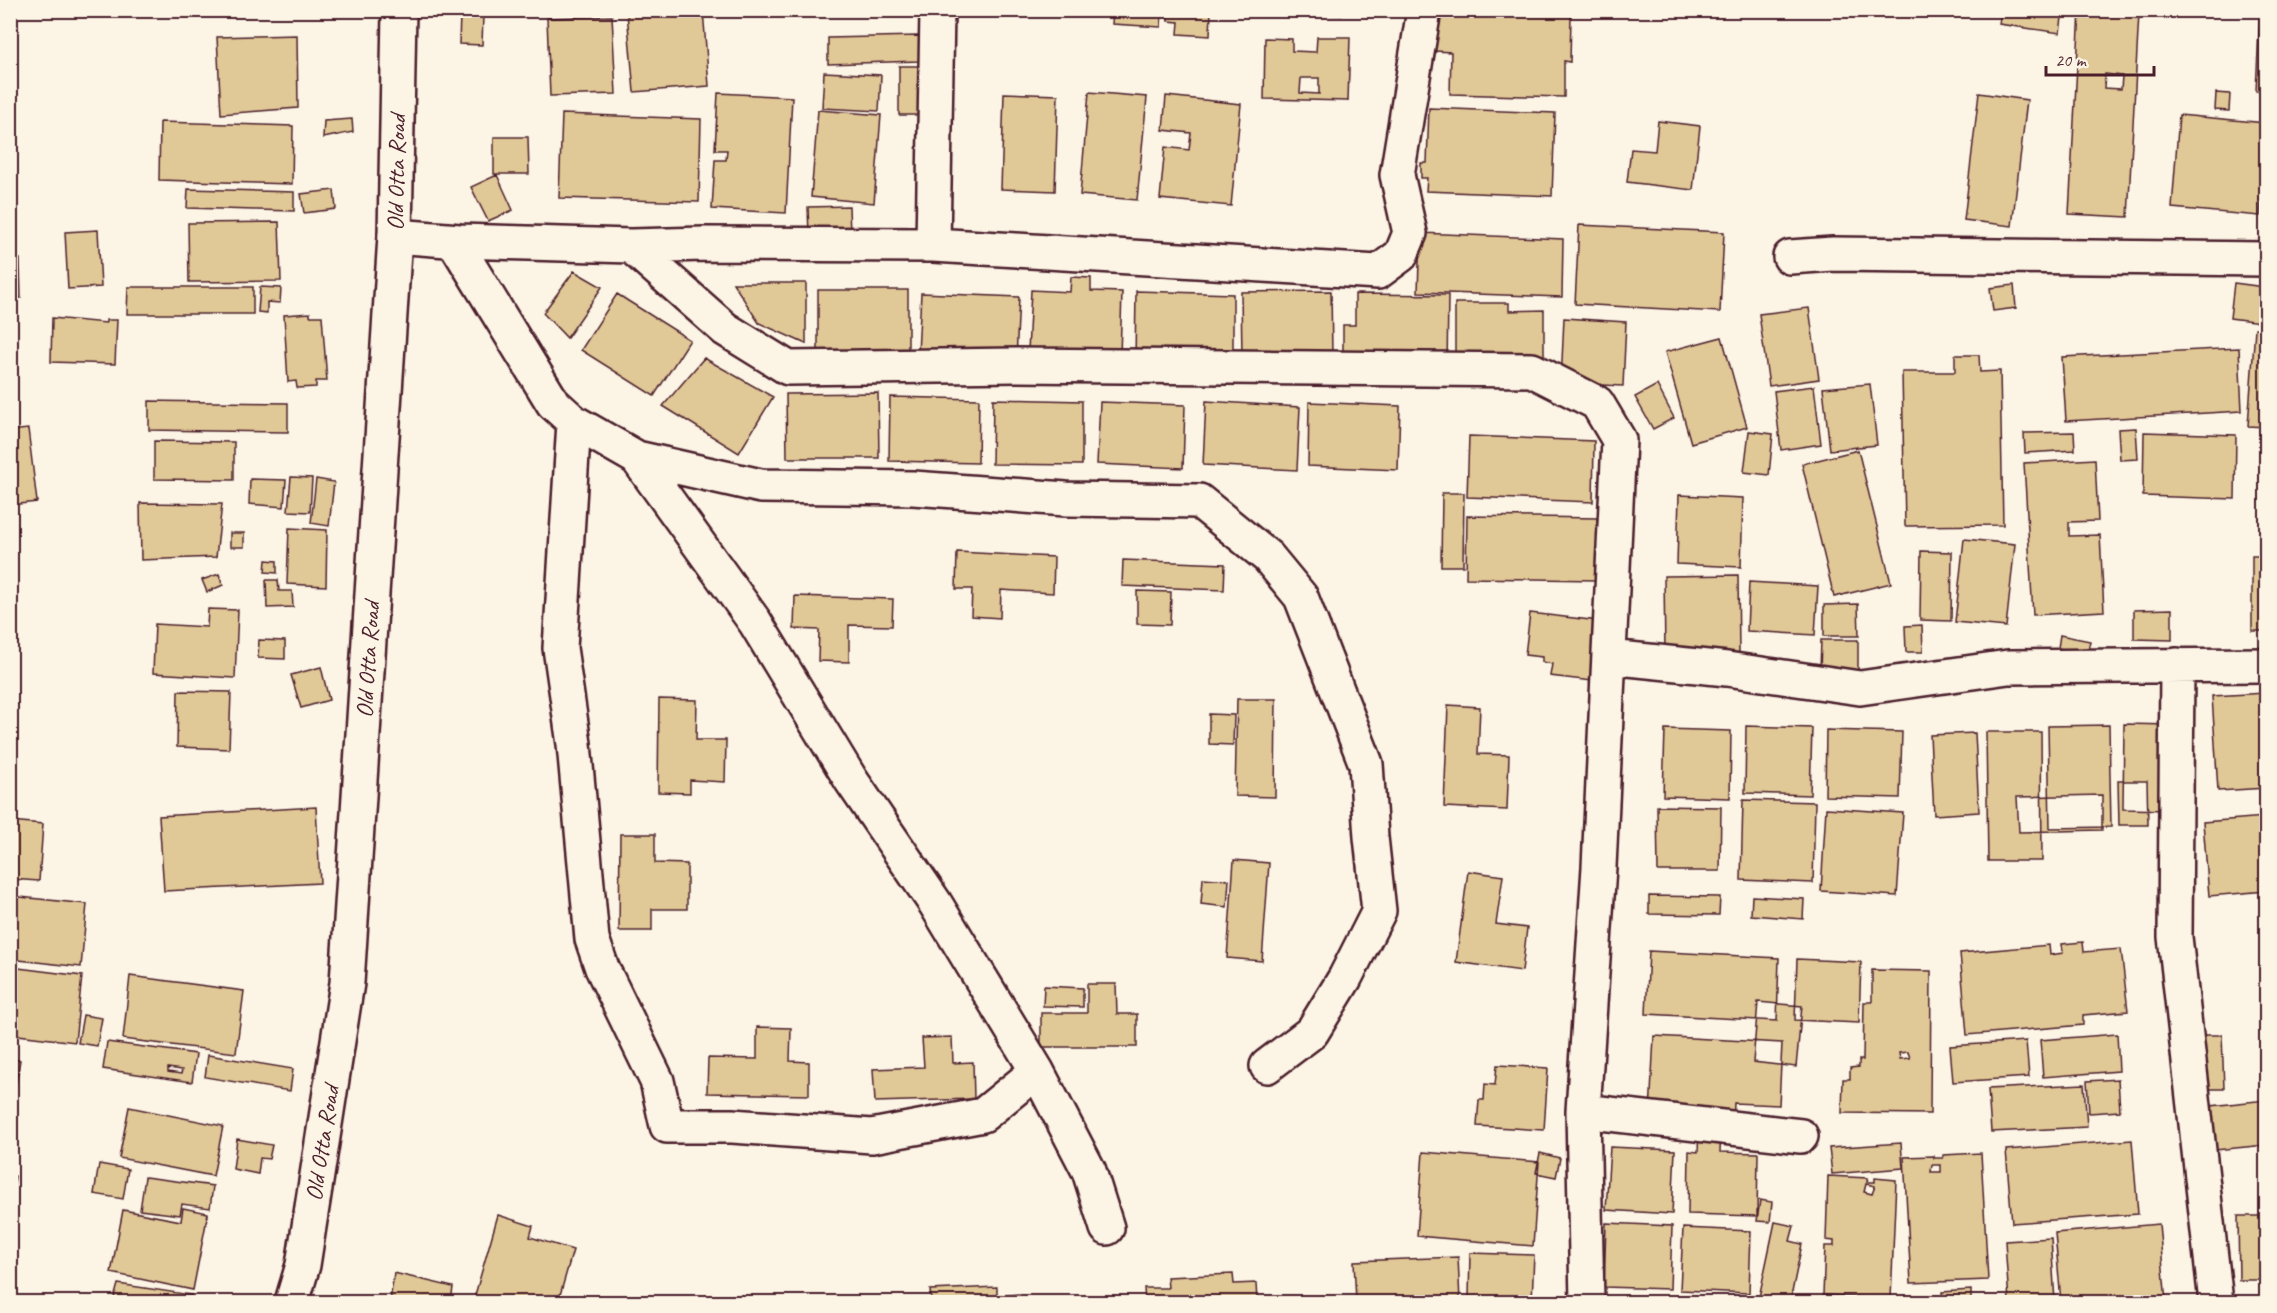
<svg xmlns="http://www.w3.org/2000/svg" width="2277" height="1313" font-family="Caveat,sans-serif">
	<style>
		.building { fill: #e1c897; stroke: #4a1f2b; stroke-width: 1.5; fill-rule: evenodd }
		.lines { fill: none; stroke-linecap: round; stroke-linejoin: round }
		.street-casing { stroke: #4a1f2b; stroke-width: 38 }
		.secondary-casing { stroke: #4a1f2b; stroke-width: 38 }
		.street { stroke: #fcf5e5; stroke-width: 33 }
		.secondary { stroke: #fcf5e5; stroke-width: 33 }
		.labels { text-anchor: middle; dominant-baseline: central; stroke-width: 4.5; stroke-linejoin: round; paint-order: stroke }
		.street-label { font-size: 24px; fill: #4a1f2b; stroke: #fcf5e5 }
	</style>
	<rect width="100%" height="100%" fill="#fcf5e5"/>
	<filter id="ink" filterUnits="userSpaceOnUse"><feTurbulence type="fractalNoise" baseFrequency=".0167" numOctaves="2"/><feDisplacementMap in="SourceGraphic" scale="12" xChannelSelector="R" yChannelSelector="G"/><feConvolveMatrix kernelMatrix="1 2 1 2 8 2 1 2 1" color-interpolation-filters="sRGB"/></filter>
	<g filter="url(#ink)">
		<path class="building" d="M658,10H703L709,86L634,92L627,13Z
			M1113,10H1162L1161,27L1112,24Z
			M1168,10H1211L1210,36L1178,34L1179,22L1168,21Z
			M1257,10H1342V15L1257,13Z
			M1436,10H1543V14L1571,15L1570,62L1564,61V97L1450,94L1451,52L1435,51Z
			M2001,10H2063L2060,33L1999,24Z
			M2080,10L2139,13L2128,217L2069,214ZM2105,74L2122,76L2121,89L2104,88Z
			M2260,10H2266V91H2256Z
			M460,14L483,15L482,45L459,44Z
			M612,16L616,94L550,96L547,18Z
			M297,35L298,108L221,114L217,37Z
			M919,36V61L828,64V38Z
			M1317,37H1350L1348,101L1264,99L1265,38L1292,39V51L1316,52ZM1301,78H1319V94L1300,93Z
			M899,66H919V115H899Z
			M824,72L881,75L879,111L822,108Z
			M1089,92L1147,97L1137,200L1080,195Z
			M718,93L792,97L786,213L712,209L715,160H726L727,150H715Z
			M1004,93L1058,95L1055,191L1001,189Z
			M1979,93L2027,100L2012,226L1964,220Z
			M2216,93L2230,94L2229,111L2215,110Z
			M1166,96L1241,104L1231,206L1160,199L1165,147L1189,150L1191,133L1163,130Z
			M1429,108L1555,113L1552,196L1426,191L1427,178H1421V163H1427Z
			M818,110L881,115L874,203L811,197Z
			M562,114L701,119L699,202L559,198Z
			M2179,115L2266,123L2260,216L2172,208Z
			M352,119L353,132L323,138L324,121Z
			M1658,121L1700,126L1693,190L1627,182L1631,149L1655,151Z
			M160,122L293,126L292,184L159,180Z
			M494,137H528L529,174H494Z
			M10,142L16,214H10Z
			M497,175L513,210L488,221L471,187Z
			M188,189L294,192V211L187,208Z
			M334,190L336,209L304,213L301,194Z
			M849,206L850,235L809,236L808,207Z
			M279,222L281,281L189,282L188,223Z
			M1579,225L1724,232L1720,312L1575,304Z
			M98,230L101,287L68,289L65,232Z
			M1420,233L1563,239L1562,297L1418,292Z
			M10,259H20L21,298H10Z
			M574,271L602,287L567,338L543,313Z
			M1071,277L1091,278V291L1122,292L1120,356L1028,352L1031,290L1070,292Z
			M733,283H806V344L759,323Z
			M2234,283L2264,287L2260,322L2230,318Z
			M2014,285L2016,308L1993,311L1990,288Z
			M128,287H253V314H127Z
			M260,287L281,288L280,303L267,302V313L258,312Z
			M818,290H908V358L818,357Z
			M1136,291L1233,294V366L1135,364Z
			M1331,291L1332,354L1242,356L1241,292Z
			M921,293L1019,297L1016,359L918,354Z
			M617,294L690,340L654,396L581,350Z
			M1355,294L1448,295L1447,369L1343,367V325H1355Z
			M1455,303H1509V311L1544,310V357L1455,356Z
			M1809,308L1819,379L1769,386L1759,314Z
			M310,313V316H322L327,381H316V387L297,388L296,381L288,382L284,315Z
			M52,318L106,323V320H117L115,364L51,362Z
			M1564,318L1626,322L1623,386L1561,383Z
			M2255,328H2266V427L2248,426Z
			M1722,337L1747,427L1691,443L1665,352Z
			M2239,348L2242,411L2066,421L2062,357Z
			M1955,355H1979L1980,372L2000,371L2003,525L1905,526L1902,372H1955Z
			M704,358L773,397L739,453L663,406Z
			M1870,384L1877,445L1830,450L1823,388Z
			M1657,385L1674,418L1653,429L1635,397Z
			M1814,386L1821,444L1781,450L1774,391Z
			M878,393L879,458H787L786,394Z
			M890,397L979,399L978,463L889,461Z
			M993,399L1082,401V465L992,464Z
			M149,401L288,403V432L149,430Z
			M1206,401L1300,407L1297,470L1203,465Z
			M1100,402L1185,405L1183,468L1097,464Z
			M1309,402L1400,406L1398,470L1308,466Z
			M2136,428L2138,459L2120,460L2118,429Z
			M28,429L37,502L10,505V431Z
			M1749,431L1773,434L1769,475L1744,472Z
			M2074,432L2075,450L2025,453L2024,433Z
			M2144,432L2236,435L2235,499L2143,496Z
			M1469,436L1594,441L1593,502L1467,497Z
			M154,441L234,442V480L154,479Z
			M1858,450L1891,583L1834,597L1802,464Z
			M2095,459L2098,521L2069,522V536L2100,535L2104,611L2033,615L2024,463Z
			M291,477L312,478L310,512L288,511Z
			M250,479L286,480L284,507L249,504Z
			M316,479L334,482L329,526L311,523Z
			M1442,493H1464L1463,566H1441Z
			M1679,495L1743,498L1741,567L1677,564Z
			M140,503L222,504L216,557L141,560Z
			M1467,516L1597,518V580L1466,578Z
			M289,528L327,530L326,586L287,584Z
			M230,533H244V547H230Z
			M1964,539L2015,544L2006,627L1955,622Z
			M1921,551L1952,552L1951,621L1920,620Z
			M957,552L1054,557L1053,593L1001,590L1000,618L971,616L972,589H956Z
			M2252,556H2266V631H2252Z
			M266,560L277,561V573L265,572Z
			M1123,560L1225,564L1224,590L1122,586Z
			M219,574L223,585L207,592L202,580Z
			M1738,575L1739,653L1665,654L1664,576Z
			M266,580H278L279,591H292L293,607L267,608Z
			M1749,582L1818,586L1815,635L1747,631Z
			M1137,591L1171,592L1170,625L1137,624Z
			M795,596L893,599L892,626L849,625V662L818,661L819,630L794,629Z
			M1858,604L1859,636H1824V605Z
			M208,609L238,610L235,678L153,673L155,624L207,627Z
			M2172,609V640L2134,639V610Z
			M1530,613L1599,621L1592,681L1550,676L1552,664L1542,662V657L1525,655Z
			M1922,625L1923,652H1906L1905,626Z
			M2060,635L2090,641L2087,654L2058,648Z
			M259,640L285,641V659L258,658Z
			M1821,640H1858V672H1820Z
			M321,667L329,700L301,708L291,675Z
			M178,691L231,692L229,749L177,747Z
			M2266,693V788L2218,791L2212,696Z
			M659,699L697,700L696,740H726L725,782L690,780V793L658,792Z
			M1237,699H1276L1275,797L1235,796Z
			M1448,705L1480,707L1478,754L1509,755L1507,810L1444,807Z
			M1209,714L1234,715L1233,745L1209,744Z
			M2124,724L2171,725L2169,810L2123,809Z
			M2109,725L2111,827L2050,828L2048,726Z
			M1746,726L1812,728L1810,795L1745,793Z
			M1665,729L1731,731L1730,798L1663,796Z
			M1826,730L1902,732L1900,798L1825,796Z
			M1986,732H2041L2042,861H1988Z
			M1975,733L1979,812L1934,815L1930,735Z
			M2118,781H2147L2148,825H2119Z
			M2102,795V830L2019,832L2017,797Z
			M1743,800L1815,802L1813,883L1741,880Z
			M1657,806L1721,807L1720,871H1658Z
			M316,807L320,883L164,891L159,816Z
			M1826,808L1903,813L1897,896L1821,891Z
			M2265,817L2266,891L2209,896L2203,822Z
			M10,821L43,824L39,881L10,879Z
			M620,834H655V863L687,864V909H652V931H619Z
			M1234,860L1269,863L1262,961L1227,958Z
			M1468,871L1503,876L1496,924L1527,928L1522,971L1456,962Z
			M1203,878L1229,880L1227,907L1201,904Z
			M10,896L87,904L81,967L10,959Z
			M1649,896L1720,897L1719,915L1649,914Z
			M1752,896L1804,899L1803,919L1751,915Z
			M2083,942L2084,952L2121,949L2128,1011L2083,1015V1025L1967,1035L1960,953L2049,945L2050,955L2063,953L2062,944Z
			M1649,951L1779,958L1777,1021L1646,1014Z
			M1797,959L1861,962L1859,1023L1795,1020Z
			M10,967L82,976L75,1042L10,1034Z
			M1872,970L1931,971L1930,1114L1842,1113L1843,1079H1850V1068L1859,1067V1060H1863L1864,1002H1872ZM1908,1052L1910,1058L1900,1059L1899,1053Z
			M130,976L244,991L236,1053L123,1039Z
			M1087,984H1116L1117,1014H1137V1047H1041V1013H1087Z
			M1044,986L1083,988V1007L1043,1006Z
			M1758,1002L1802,1006L1796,1067L1753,1062Z
			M83,1015L102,1018L97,1046L78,1043Z
			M757,1027L791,1028L790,1061L809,1062V1095L707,1093L708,1058L757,1059Z
			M2117,1034L2119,1071L2043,1077L2040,1040Z
			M2196,1035H2222L2224,1089H2197Z
			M1654,1036L1782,1043L1779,1105L1734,1103L1733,1121L1650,1113Z
			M952,1037L953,1063L973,1062L974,1099L875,1102L873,1069L924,1067L922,1038Z
			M2026,1041L2029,1077L1953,1082L1950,1046Z
			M107,1042L196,1054L192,1082L103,1069ZM168,1068L182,1070L181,1074L168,1072Z
			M2265,1053H2266V1078L2264,1077Z
			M208,1055L293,1069L290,1091L205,1077Z
			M10,1059L20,1060L11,1116H10Z
			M1497,1065L1548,1068L1544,1130L1477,1126L1479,1100H1484L1485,1084L1495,1085Z
			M2118,1079L2120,1111L2089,1113L2087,1081Z
			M2084,1084L2087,1127L1991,1132L1988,1089Z
			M2266,1100V1145L2215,1150L2211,1106Z
			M129,1107L223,1126L213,1176L119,1158Z
			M1699,1129H1721L1720,1152L1758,1153L1757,1216L1688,1214L1689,1151L1698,1152Z
			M237,1139L272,1145L269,1159L260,1158L258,1174L233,1169Z
			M2132,1140L2138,1214L2012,1223L2006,1150Z
			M1901,1143L1903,1168L1832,1174L1829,1148Z
			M1610,1147L1675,1150L1672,1214L1606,1210Z
			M1423,1152L1539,1162L1533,1246L1417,1236Z
			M1540,1153L1560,1158L1556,1177L1536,1173Z
			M1981,1153L1988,1280L1911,1283L1904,1157L1934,1156V1158H1943V1155ZM1932,1165H1941V1172H1931Z
			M99,1164L128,1169L123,1199L94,1194Z
			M10,1175L15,1176L10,1213Z
			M1828,1176L1868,1178L1867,1182H1875V1178L1896,1180L1891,1299L1823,1295L1825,1246H1834V1241L1826,1240ZM1866,1184L1875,1186L1872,1194L1864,1192Z
			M145,1177L213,1186L210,1208L182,1204L180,1215L140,1210Z
			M1760,1200L1772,1202L1770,1222L1757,1221Z
			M183,1208L208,1213L193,1290L111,1273L123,1210L181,1221Z
			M498,1215L533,1226L530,1237L573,1250L558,1302H473Z
			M2238,1216H2266V1280H2239Z
			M1775,1222L1794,1226L1790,1241L1802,1244L1790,1302H1758Z
			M1606,1223L1672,1226L1670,1289L1604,1287Z
			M2159,1224L2166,1302H2061L2055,1233Z
			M1683,1228L1751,1231L1749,1293L1680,1290Z
			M2051,1238L2055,1302H2009L2005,1241Z
			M1470,1253L1534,1255L1532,1300L1469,1297Z
			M1458,1257L1460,1302H1356L1354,1261Z
			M394,1273L453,1287L451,1302H390Z
			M1233,1274L1234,1284L1256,1283L1257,1302H1145L1144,1288H1168L1167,1277Z
			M118,1284L191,1295L189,1302H113Z
			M997,1287V1296L1019,1294V1302H902V1300L931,1299L930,1290Z
			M1971,1290V1302H1943L1942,1292Z"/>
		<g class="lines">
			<defs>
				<path id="street" d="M395,236L460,241L631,246L704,244L933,245L1378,272L1401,255L1410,233L1397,175L1424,10
					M454,241L553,403L574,422L637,458L761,486L913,488L1066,499L1199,501L1268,557L1301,597L1366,764L1371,837L1379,911L1345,978L1312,1032L1267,1066
					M933,245L937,10
					M631,246L725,329L788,368L1017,365L1532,370L1597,403L1619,440L1599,867L1583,1111L1587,1302
					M1790,257L1833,254L2266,259
					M574,422L560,648L574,744L592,939L602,968L657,1081L667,1126H732L872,1136L983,1115L1037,1071
					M637,458L755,622L851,780L935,903L1037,1071L1089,1171L1107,1228
					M1609,657L1727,669L1860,688L2008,667L2266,665
					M2177,665L2175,937L2216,1302
					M1583,1111L1801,1136"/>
				<g id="secondary">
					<path id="s1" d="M292,1302L303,1265L347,983L395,236L399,10"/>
				</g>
			</defs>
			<use href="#street" class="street-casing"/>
			<use href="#secondary" class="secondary-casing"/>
			<use href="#street" class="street"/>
			<use href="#secondary" class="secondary"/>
		</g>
	</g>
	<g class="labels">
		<g class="street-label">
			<text stroke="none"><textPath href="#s1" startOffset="1136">Old Otta Road</textPath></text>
			<text stroke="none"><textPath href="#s1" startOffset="648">Old Otta Road</textPath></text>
			<text stroke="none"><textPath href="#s1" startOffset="162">Old Otta Road</textPath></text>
		</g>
	</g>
	<rect width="2277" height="1313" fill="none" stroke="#fcf5e5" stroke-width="36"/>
	<rect x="18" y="18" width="2241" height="1277" fill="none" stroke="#4a1f2b" stroke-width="2" filter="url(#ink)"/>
	<path d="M2046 66v9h108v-9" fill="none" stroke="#4a1f2b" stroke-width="3"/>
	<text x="2055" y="66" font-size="18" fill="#4a1f2b" stroke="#fcf5e5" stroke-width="4.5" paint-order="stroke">20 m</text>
</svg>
